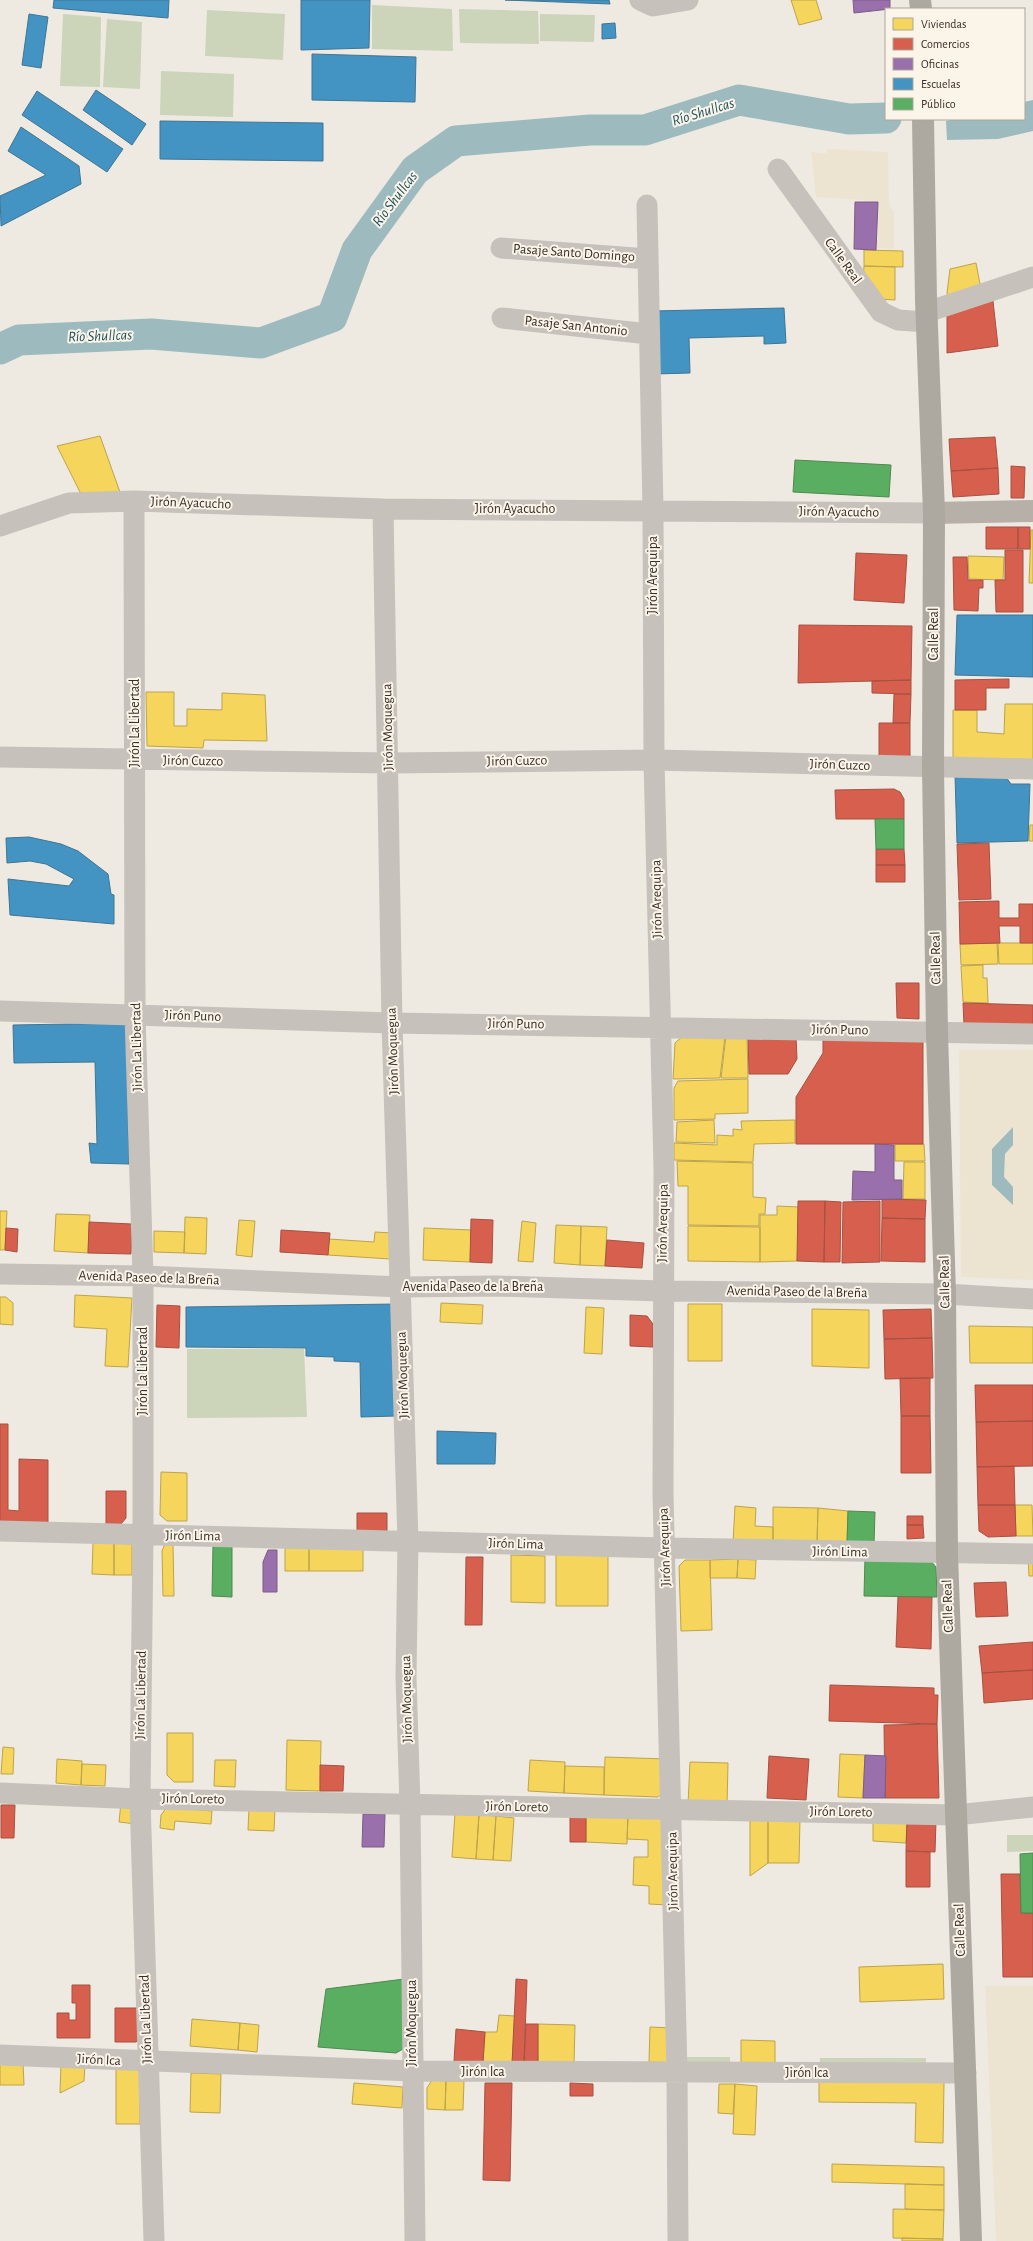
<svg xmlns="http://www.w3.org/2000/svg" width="1033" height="2241" font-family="'Alegreya Sans',sans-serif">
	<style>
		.green { fill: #ccd4ba }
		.plaza { fill: #ece4d0 }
		.water { fill: #9dbbbf }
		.homes { fill: #f6d55c; stroke: #bda34c }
		.shops { fill: #d6604d; stroke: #a75142 }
		.offices { fill: #9970ab; stroke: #7c5c84 }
		.schools { fill: #4393c3; stroke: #407594 }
		.public { fill: #5aae61; stroke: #508850 }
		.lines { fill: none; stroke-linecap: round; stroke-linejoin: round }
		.river { stroke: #9dbbbf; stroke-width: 31 }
		.minor { stroke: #c6c1ba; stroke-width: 21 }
		.major { stroke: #b6b0a9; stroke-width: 22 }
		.highway { stroke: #ada8a0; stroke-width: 22 }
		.labels { text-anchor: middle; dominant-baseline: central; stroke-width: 4; stroke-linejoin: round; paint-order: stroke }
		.street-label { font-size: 14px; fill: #382f28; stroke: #faf4e9 }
		.water-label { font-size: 15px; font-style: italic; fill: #1c4e5b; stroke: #faf4e9 }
	</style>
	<rect width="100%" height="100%" fill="#eeeae1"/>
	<path class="green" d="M372,5L452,9L453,51L372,49Z
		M459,9L538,11L539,44L460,43Z
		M207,10L285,14L283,60L205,56Z
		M63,14L101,17L100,87L60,86Z
		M540,14L595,15L594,42L540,41Z
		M107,19L142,22L140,89L103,87Z
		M161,71L234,74L233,117L160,115Z
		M187,1349H304L307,1417L187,1418Z
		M1007,1835H1033V1851L1007,1852Z
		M685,2057H730V2071H685Z
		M820,2058H926V2070H819Z"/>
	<path class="plaza" d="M827,149L888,152L889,205L894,211V249L877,248L878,201L816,197L811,152L827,154Z
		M959,1050H1033V1280L961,1277Z
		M985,1986H1033V2241H996Z"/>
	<path class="water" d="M1033,100V131L998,139L947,140L946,121L955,119H1024V102Z
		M1013,1127V1145L1005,1154L1004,1177L1013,1187V1205L992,1185V1149Z"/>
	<path class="homes" d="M791,0H816L822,19L799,25Z
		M864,250L903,251V267L864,266Z
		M976,263L981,289L948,297L947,293L950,269Z
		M864,266L895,267V300L879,299L863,280Z
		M100,436L121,495L81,494L57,446Z
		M1031,530H1033V583H1029Z
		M968,556L1004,557L1003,580L969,579Z
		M146,692H174V726H187V709L222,710V693L265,695L267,741L204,740L203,748L147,746Z
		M1005,704H1033V762L953,759V710H977V732L1004,734Z
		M1030,825H1033V841H1029Z
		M997,943L998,964L961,965L960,944Z
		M998,943H1033V964H999Z
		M983,965V978H987L988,1003L963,1002L961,966Z
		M684,1035L725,1036L720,1078L673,1079L675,1043Z
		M726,1036H747L748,1078H721Z
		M748,1079V1113L715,1114V1119L674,1120V1088L678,1081Z
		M714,1120L715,1143L676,1142L677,1122Z
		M795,1120V1143L754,1144L753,1162L674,1160V1143L717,1145V1135L733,1136V1129L742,1130L741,1121Z
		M895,1144H924L925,1161H895Z
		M677,1161L753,1163V1197L766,1198L765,1214H759V1226L688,1225V1186H678Z
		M904,1162H925V1199H903Z
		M777,1206L799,1207L797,1261L760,1262V1215H777Z
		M0,1211H7L5,1250H0Z
		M56,1214L90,1215L88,1253L54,1251Z
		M185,1217L207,1218L206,1254L184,1253Z
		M239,1220L255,1221L252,1257L236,1255Z
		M522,1221L536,1223L533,1262L518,1261Z
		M556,1225L581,1226L580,1265L554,1263Z
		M581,1226L607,1227L605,1266L580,1265Z
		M688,1226L760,1227V1262L688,1261Z
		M424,1228L471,1230L470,1262L423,1260Z
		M154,1231L185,1232L184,1253L154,1252Z
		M375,1232L392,1233L390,1259L328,1255L329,1239L374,1242Z
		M75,1295L132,1298L128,1367L105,1366L107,1329L74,1327Z
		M0,1297H6L13,1303V1325L0,1324Z
		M441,1303L483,1305L482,1324L440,1322Z
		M688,1304H722V1361H688Z
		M586,1307L604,1308L602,1354L584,1353Z
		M812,1309L869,1310V1368L812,1366Z
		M969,1326L1033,1327V1363H970Z
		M161,1472L187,1473V1521H167L160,1515Z
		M1015,1505H1032L1033,1536H1016Z
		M735,1506L756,1508L755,1526L773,1527V1543L733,1542Z
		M773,1507L818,1508L817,1543H773Z
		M818,1508L848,1511L847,1543H817Z
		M93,1543H114V1575L92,1574Z
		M114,1543L132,1544V1575H114Z
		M165,1544H173L174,1596H163L162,1551Z
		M285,1546L309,1547V1571H285Z
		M309,1547H363V1571H309Z
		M556,1553H608V1606H556Z
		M511,1555L545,1556V1603L511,1602Z
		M1028,1555H1033V1576H1029Z
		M738,1559L737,1578H710V1560Z
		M738,1559L756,1560L755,1579L737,1578Z
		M685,1560H710L712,1630L681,1631L679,1566Z
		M167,1733H193V1782H174L167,1775Z
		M287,1740L321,1741L320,1791L286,1790Z
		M3,1747L14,1748L13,1774H1Z
		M840,1754L865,1755L863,1798L838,1797Z
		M605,1757L667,1759L663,1793L658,1797L604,1795Z
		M57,1759L82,1761L81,1785L56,1783Z
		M215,1760H236L235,1787L214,1786Z
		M530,1760L565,1762L564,1793L528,1791Z
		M690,1762L728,1763L727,1806L688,1804Z
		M82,1764L106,1765L105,1786L81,1785Z
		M565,1766L604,1767V1795L564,1793Z
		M121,1803L137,1812L136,1824L119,1822Z
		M167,1807L212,1811L211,1824L175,1821L174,1830L160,1828L161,1815Z
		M249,1808L275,1809L274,1831L248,1830Z
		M455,1813L479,1815L476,1859L452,1857Z
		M586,1814L628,1815L627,1844L586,1842Z
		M479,1815L496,1816L493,1860L476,1859Z
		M628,1815L671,1816L669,1905L649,1904V1886L633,1885L634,1857H648V1840L627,1839Z
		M496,1816L514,1818L511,1861L493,1860Z
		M750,1819H768V1863L750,1876Z
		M768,1819H800L799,1863H768Z
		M873,1820L907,1821L906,1843L873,1841Z
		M943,1964L944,1999L860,2002L859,1967Z
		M499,2015L515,2016L512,2064L483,2062L485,2032H497Z
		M192,2019L240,2023L238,2050L190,2046Z
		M240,2023L259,2025L257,2052L238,2050Z
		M538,2024L575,2025L574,2064H538Z
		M650,2027L673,2028L672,2063L649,2062Z
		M741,2040L775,2041V2064L741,2063Z
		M0,2063H23L24,2085H0Z
		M61,2063L85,2064L84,2081L60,2093Z
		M116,2069H140V2124H116Z
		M191,2073L221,2074L220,2113L190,2112Z
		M432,2080L446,2081L445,2110L427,2109V2088Z
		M819,2080L944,2082L943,2143L915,2142L916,2103L819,2102Z
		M446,2081H464L463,2110H445Z
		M354,2083L403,2087L402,2108L352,2104Z
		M719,2084H735L733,2114L718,2113Z
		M735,2084L757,2086L755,2135L733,2134Z
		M832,2164L944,2167V2185L832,2182Z
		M905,2184L944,2185V2210L905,2209Z
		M893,2209L944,2210L943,2239L893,2238Z
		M902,2238L943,2239V2241H902Z"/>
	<path class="shops" d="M992,292L998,346L947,353V310Z
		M995,437L998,468L951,471L949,439Z
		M1011,466L1025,467L1024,498H1011Z
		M998,468L999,494L953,497L951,471Z
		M986,527H1018V549H986Z
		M1018,527H1030V549H1018Z
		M1005,550H1023V612H996L995,580H1005Z
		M856,553L907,555L904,603L854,600Z
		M953,557H967L968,580H983V588H979L978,611L954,610Z
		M799,625L912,626L911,680L798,683Z
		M1009,679V688H986V710H955V680Z
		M911,680V694L872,693V681Z
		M894,694H911L910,723H893Z
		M879,723H910V758H879Z
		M894,789L900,792L904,799V819H836L835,790Z
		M989,843L991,899L959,900L957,844Z
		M876,849H904L905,865H876Z
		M876,865H905V882H876Z
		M999,901V918H1019V904H1033V943H1020V926H999L1000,943L960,944L959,902Z
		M896,983H919V1019L897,1018Z
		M963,1003L1033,1005V1026L964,1025Z
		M748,1035L796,1036L797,1059L788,1074H749Z
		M823,1036L923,1038V1144H796V1097L823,1053Z
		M882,1199L926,1200L925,1219L882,1218Z
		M798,1201H825L824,1262L797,1261Z
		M825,1201L841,1202L840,1262H824Z
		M880,1201V1262L842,1263L843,1202Z
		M882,1218L925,1219V1262L881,1261Z
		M471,1219L493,1220L492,1263L470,1262Z
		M89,1222L132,1224L131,1254L88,1253Z
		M6,1228L18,1229L17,1252L5,1250Z
		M281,1230L330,1233L328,1255L280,1252Z
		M607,1240L644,1243L642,1268L605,1266Z
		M157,1305L180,1306L179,1348L156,1347Z
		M931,1309L932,1338L884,1339L883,1310Z
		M630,1315L647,1316L653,1324V1347L630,1346Z
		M932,1338L933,1378L885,1379L884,1339Z
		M900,1378H930V1416H901Z
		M975,1385H1033V1421L976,1422Z
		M901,1416H930L931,1473H901Z
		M1033,1421V1466L977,1467L976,1422Z
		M0,1424H8V1510L19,1511V1459L48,1460V1526H0Z
		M1014,1466L1015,1505H978L977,1467Z
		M106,1491H126V1518L121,1524H106Z
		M978,1505H1015L1016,1536L988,1537L979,1531Z
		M357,1513H387V1531H357Z
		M907,1516H923V1525H907Z
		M907,1525H923L924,1538L907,1539Z
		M466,1557H483L482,1625H465Z
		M1006,1582L1008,1616L976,1617L974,1583Z
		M898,1596L932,1597L931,1649L896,1647Z
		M1033,1642V1670L982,1673L979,1646Z
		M1033,1670V1699L984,1703L982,1673Z
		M830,1685L934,1688V1695H938L937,1724L829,1721Z
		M937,1724L939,1798H885L884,1725Z
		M769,1756L809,1759L806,1800L767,1798Z
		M320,1765L344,1766L343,1791H320Z
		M1,1805H15L14,1838H1Z
		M570,1813L586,1814V1842H570Z
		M907,1821H936L935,1852L906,1851Z
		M906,1851L930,1852V1887H906Z
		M1001,1874H1020L1021,1913H1033V1977H1003Z
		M516,1979L527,1980L524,2063L512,2064Z
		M72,1985H90V2038H57V2013H69V2020H76V2003H72Z
		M115,2008H143L140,2039L136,2042H115Z
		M526,2024H538V2064L524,2063Z
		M456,2029L485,2032L483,2062L454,2061Z
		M485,2083H512L510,2181L483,2180Z
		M570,2083L593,2084V2096H570Z"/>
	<path class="offices" d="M853,0H890V9L854,13Z
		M855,202H878L876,250L854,249Z
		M875,1144L894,1145V1180H902V1199L852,1200L853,1171L875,1172Z
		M268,1550H277V1592H263V1562Z
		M865,1755L886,1756L885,1798H863Z
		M363,1814H385L384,1847H362Z"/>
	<path class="schools" d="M54,0H169L168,18L53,8Z
		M301,0H370L369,48L301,50Z
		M505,0H609L610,4Z
		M29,14L48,17L41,68L22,65Z
		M615,23L616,38L602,39V24Z
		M312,54L416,57L415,102L312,100Z
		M96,90L146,124L132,145L83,110Z
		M37,91L123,149L107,172L22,115Z
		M160,121L323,123V161L160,159Z
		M21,127L79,166L81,184L1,226L0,196L46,175L8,151Z
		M784,308L786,343L764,344V336L689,338L690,373L655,374L653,311Z
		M957,615H1033V677L955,675Z
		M955,775L1006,777L1011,784H1030L1028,841L957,843Z
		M29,837L61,844L78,851L108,874L111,894L114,895V924L10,915L8,879L69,886L74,879L46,864L30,861L7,863L6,838Z
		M126,1023L129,1164L91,1163L89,1143L97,1144L95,1062L14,1063L13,1025Z
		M395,1304L396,1416L361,1417L360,1362L334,1361V1357L306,1356V1348L186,1347V1307Z
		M437,1431L496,1433L495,1464H437Z"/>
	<path class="public" d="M795,460L891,465L889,497L793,492Z
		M875,819H904V849H876Z
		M848,1511L875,1512L874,1544L847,1543Z
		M213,1545H232V1597L212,1596Z
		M865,1557L929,1559L936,1567L937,1597L864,1596Z
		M1033,1853V1913H1021L1020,1854Z
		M404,1979L403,2049L396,2053L318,2047L326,1989Z"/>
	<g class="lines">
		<path class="river" d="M0,349L19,340L151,334L261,343L332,317L357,250L415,170L456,141L590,130H645L739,100L849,119L886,118"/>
		<path class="minor" d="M640,0L653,6L688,0
			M778,169L881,312L898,320L927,322
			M647,205L653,510L654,760L664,1168L663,1494L677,2073L678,2241
			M501,248L648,259
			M927,312L1033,277
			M502,318L649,334
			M134,501L135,1015L143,1276V1535L140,1799L154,2241
			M383,509L392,1023L408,1541L406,1677L410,1805L415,2241
			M0,526L69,503L134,501L383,509L934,513
			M0,757L389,763L654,760L1033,769
			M0,1011L392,1023L1033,1034
			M0,1274L143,1276L401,1287L496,1286L662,1291L945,1294L1033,1299
			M0,1531L666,1548L1033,1554
			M0,1793L140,1799L956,1815L1033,1807
			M0,2055L412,2071L966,2073"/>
		<path class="major" d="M934,513L1033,511"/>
		<path class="highway" d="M920,0L921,9
			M923,119L926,300L934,513L933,768L937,1033L945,1294L947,1554L971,2241"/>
	</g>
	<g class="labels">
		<g class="street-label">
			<text transform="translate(574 253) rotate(4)">Pasaje Santo Domingo</text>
			<text transform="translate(843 261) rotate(54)">Calle Real</text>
			<text transform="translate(576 326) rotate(6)">Pasaje San Antonio</text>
			<text transform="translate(191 503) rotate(2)">Jirón Ayacucho</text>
			<text x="515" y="509">Jirón Ayacucho</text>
			<text transform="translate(839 512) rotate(1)">Jirón Ayacucho</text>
			<text transform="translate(653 575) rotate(-90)">Jirón Arequipa</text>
			<text transform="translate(934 634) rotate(-90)">Calle Real</text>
			<text transform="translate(135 723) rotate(-90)">Jirón La Libertad</text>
			<text transform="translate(388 727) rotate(-91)">Jirón Moquegua</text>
			<text transform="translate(193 761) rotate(1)">Jirón Cuzco</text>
			<text transform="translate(517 761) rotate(-1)">Jirón Cuzco</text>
			<text transform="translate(840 765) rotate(2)">Jirón Cuzco</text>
			<text transform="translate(657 899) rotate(-91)">Jirón Arequipa</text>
			<text transform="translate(936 958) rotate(-91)">Calle Real</text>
			<text transform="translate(193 1016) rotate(2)">Jirón Puno</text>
			<text transform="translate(516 1024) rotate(1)">Jirón Puno</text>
			<text transform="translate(840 1030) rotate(1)">Jirón Puno</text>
			<text transform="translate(137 1047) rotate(-91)">Jirón La Libertad</text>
			<text transform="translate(393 1051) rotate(-92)">Jirón Moquegua</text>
			<text transform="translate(663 1223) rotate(-89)">Jirón Arequipa</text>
			<text transform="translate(149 1278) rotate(2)">Avenida Paseo de la Breña</text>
			<text transform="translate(945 1282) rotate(-91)">Calle Real</text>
			<text x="473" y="1287">Avenida Paseo de la Breña</text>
			<text transform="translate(797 1292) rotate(1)">Avenida Paseo de la Breña</text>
			<text transform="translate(143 1371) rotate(-90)">Jirón La Libertad</text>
			<text transform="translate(403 1375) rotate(-92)">Jirón Moquegua</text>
			<text transform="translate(193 1536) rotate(1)">Jirón Lima</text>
			<text transform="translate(516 1544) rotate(2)">Jirón Lima</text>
			<text transform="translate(665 1547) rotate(-92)">Jirón Arequipa</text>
			<text transform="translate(840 1552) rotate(1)">Jirón Lima</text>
			<text transform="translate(948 1606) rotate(-92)">Calle Real</text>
			<text transform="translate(141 1695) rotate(-89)">Jirón La Libertad</text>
			<text transform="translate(407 1699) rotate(-91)">Jirón Moquegua</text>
			<text transform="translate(193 1799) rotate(1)">Jirón Loreto</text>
			<text transform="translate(517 1807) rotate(1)">Jirón Loreto</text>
			<text transform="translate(841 1812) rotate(1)">Jirón Loreto</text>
			<text transform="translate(673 1871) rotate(-91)">Jirón Arequipa</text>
			<text transform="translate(960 1930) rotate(-92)">Calle Real</text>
			<text transform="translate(146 2019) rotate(-92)">Jirón La Libertad</text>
			<text transform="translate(412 2023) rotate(-90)">Jirón Moquegua</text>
			<text transform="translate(99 2060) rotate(3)">Jirón Ica</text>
			<text x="483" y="2072">Jirón Ica</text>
			<text x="807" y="2073">Jirón Ica</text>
		</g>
		<g class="water-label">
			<text transform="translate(703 112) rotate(-17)">Río Shullcas</text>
			<text transform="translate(395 199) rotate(-53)">Río Shullcas</text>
			<text transform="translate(100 336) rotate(-2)">Río Shullcas</text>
		</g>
	</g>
	<rect x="885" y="8" width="140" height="112" fill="#faf4e9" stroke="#aca59c"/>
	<rect x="893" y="18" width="20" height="12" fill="#f6d55c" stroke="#aca59c"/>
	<text x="921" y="28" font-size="12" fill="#382f28">Viviendas</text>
	<rect x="893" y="38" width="20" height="12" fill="#d6604d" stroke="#aca59c"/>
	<text x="921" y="48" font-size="12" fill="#382f28">Comercios</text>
	<rect x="893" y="58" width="20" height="12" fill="#9970ab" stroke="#aca59c"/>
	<text x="921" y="68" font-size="12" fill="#382f28">Oficinas</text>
	<rect x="893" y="78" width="20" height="12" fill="#4393c3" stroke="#aca59c"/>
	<text x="921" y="88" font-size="12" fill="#382f28">Escuelas</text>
	<rect x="893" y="98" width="20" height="12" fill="#5aae61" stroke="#aca59c"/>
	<text x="921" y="108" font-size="12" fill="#382f28">Público</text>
</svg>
